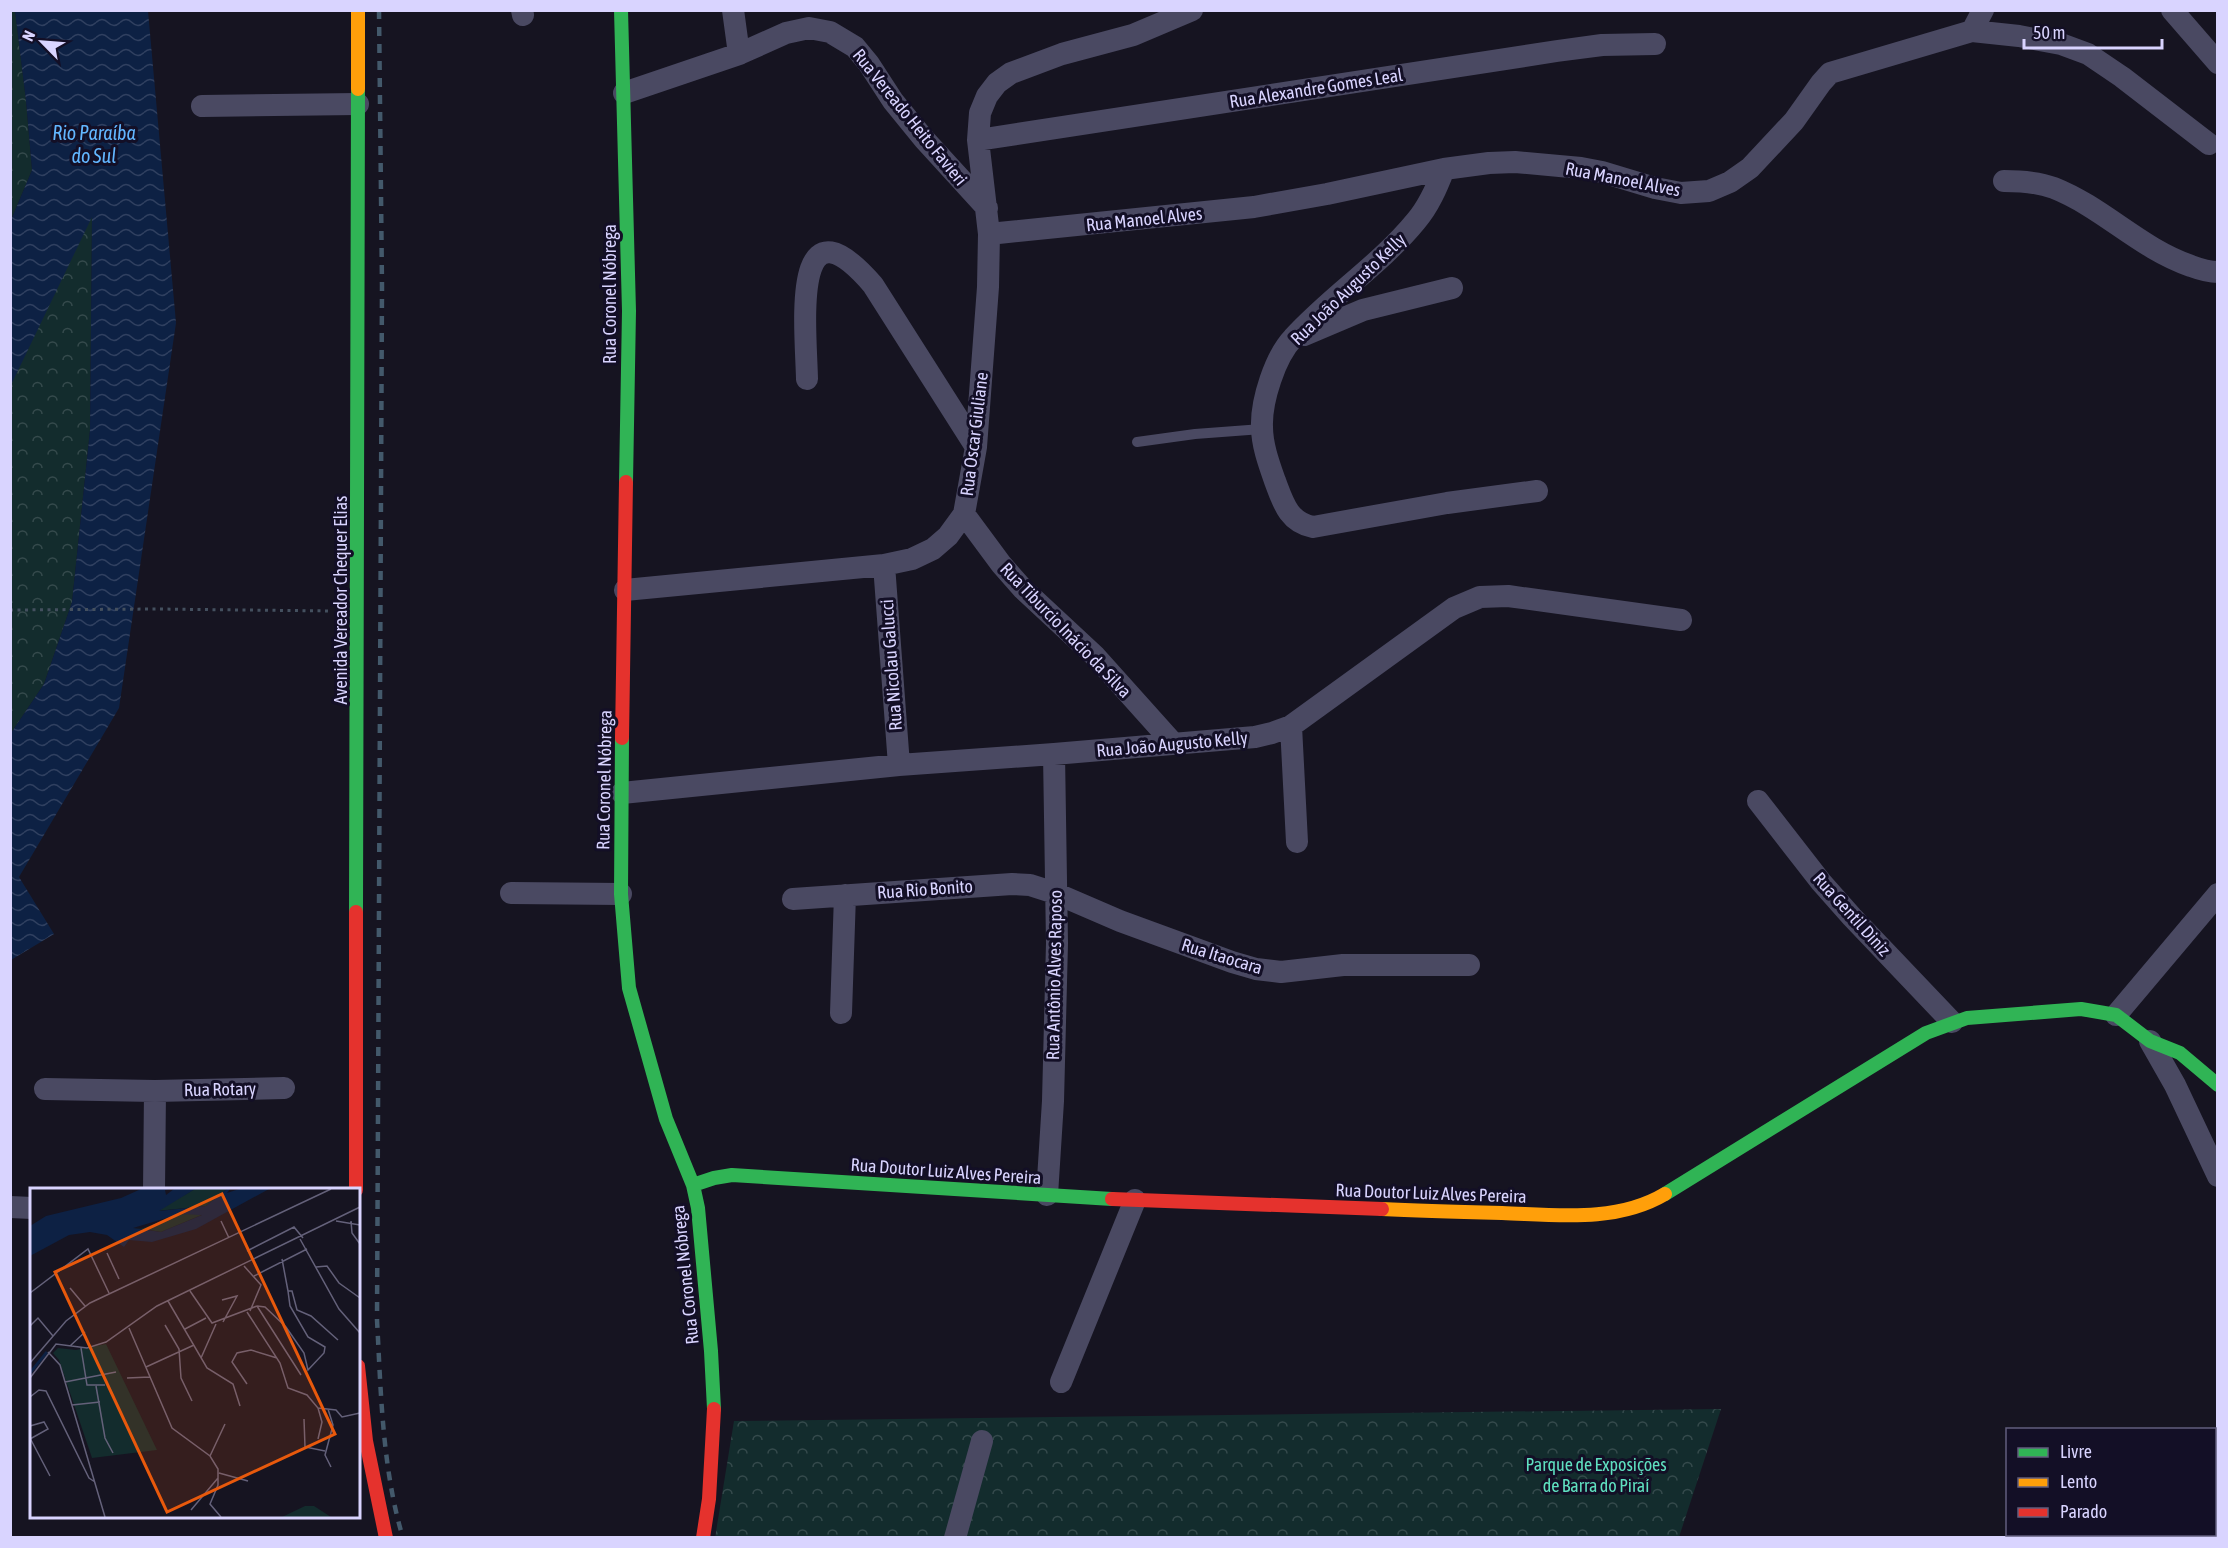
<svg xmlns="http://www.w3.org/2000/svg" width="2228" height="1548" font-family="'Asap Condensed',sans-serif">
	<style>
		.forest { fill: url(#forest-crowns) }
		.water { fill: url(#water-waves) }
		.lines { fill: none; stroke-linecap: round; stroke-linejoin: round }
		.path { stroke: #44505f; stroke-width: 3; stroke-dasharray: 3 4.5; stroke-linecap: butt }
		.lane { stroke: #4a4962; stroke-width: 10 }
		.street { stroke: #4a4962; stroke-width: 22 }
		.fast { stroke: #30b455; stroke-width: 14 }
		.slow { stroke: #ff9f0a; stroke-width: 14 }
		.jam { stroke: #e5322d; stroke-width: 14 }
		.rail { stroke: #43596b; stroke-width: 4.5; stroke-dasharray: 9 8; stroke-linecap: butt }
		.labels { text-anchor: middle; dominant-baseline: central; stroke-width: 6; stroke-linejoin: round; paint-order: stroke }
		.street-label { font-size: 18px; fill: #d9d4ff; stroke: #130f26 }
		.park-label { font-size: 18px; fill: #5fe0c0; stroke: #130f26 }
		.water-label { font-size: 20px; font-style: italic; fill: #62b6ff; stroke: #130f26 }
		.inset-river { fill: none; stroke: #0d2144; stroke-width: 3 }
		.inset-road { fill: none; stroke: #64617a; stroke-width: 1.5 }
		.view { fill: #e8590c; fill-opacity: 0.15; stroke: #e8590c; stroke-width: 3 }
		.inset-edge { fill: none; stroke: #d9d4ff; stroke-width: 3 }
	</style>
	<defs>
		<pattern id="forest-crowns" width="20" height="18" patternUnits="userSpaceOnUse" patternTransform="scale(1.5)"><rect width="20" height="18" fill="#132c2d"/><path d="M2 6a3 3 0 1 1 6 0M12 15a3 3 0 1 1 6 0" fill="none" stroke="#354a4c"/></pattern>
		<pattern id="water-waves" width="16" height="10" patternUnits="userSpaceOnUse" patternTransform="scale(1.5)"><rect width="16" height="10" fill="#0d2144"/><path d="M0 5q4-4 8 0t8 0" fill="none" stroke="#304060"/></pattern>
	</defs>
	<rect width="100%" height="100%" fill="#161421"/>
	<path class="forest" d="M15,10L26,101L32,170L11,220L10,11Z
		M92,215L90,430L72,602L44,684L11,733L10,385Z
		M1721,1409L1679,1537L715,1538L734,1421Z"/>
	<path class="water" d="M15,11H148L176,323L119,708L19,877L54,934L11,960V733L44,684L72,602L90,430L92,217L11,385V220L32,170L26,101Z"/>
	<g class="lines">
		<path class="path" d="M10,610L157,609L332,611"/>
		<path class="lane" d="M1137,442L1195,434L1262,429"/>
		<path class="street" d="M522,10L523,15
			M733,10L739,54
			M2172,10L2218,63
			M1972,31L1983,10
			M624,93L739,54L786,33L809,28L830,32L855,47L869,64L893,101L924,139L987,208
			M202,106L358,104
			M978,140L1557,51L1602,45L1655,44
			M1444,169C1437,187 1429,206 1416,221C1380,265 1331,296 1293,338C1275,357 1261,401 1262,427C1262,445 1269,464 1275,481C1283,502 1288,522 1313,527L1447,503L1537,491
			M2004,181C2021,181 2038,182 2054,188C2104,208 2139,248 2191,266C2199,269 2208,272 2218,272
			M989,234L1254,207L1327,194L1444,169L1489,163L1515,162L1581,168L1602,172L1655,188L1681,193L1709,191L1730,182L1750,168L1794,121L1821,83L1830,73L1972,31L2019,36L2061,44L2088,54L2122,77L2209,144
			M1304,335L1363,310L1452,288
			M807,379C806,330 790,189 873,285L976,447
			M964,514L1001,564L1023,589L1095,656L1173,743
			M884,565L899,765
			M625,590L884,565L912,559L933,549L948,536L964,514L976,447L988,287L989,234L978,140L980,113L987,96L997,83L1011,73L1062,54L1133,35L1192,10
			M1291,726L1297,842
			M622,793L899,765L1054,754L1255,737L1272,733L1291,726L1454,608L1480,597L1508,596L1681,620
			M1758,801L1821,882L1852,917L1952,1022
			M511,893L621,894
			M793,899L1012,884L1030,885L1055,893L1120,921L1232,962L1256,969L1281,972L1343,965H1469
			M841,1013L845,895
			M2116,1015L2218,894
			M2150,1041L2175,1085L2218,1176
			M45,1089L155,1091L284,1088
			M154,1190L155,1091
			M1047,1195L1053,1101L1057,943L1054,754
			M10,1207L32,1208
			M1061,1382L1135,1200
			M955,1538L982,1441"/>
		<path class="fast" d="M621,10L629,311L626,482
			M622,738L621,894L629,988L666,1119L693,1185L698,1208L711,1351L714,1409
			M356,912L358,89
			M693,1185L714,1178L732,1175L1112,1199
			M1665,1194L1926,1033L1967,1018L2081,1009L2116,1015L2150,1041L2180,1053L2218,1085"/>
		<path class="slow" d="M358,89V10
			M1382,1209C1422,1211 1462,1212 1502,1213C1557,1215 1616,1223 1665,1194"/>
		<path class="jam" d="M622,738L626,482
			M356,1190V912
			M1112,1199L1382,1209
			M358,1366L366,1441L386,1538
			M703,1538L709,1499L714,1409"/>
		<path class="rail" d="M379,10L382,286L377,1320C381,1392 382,1468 403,1538"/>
	</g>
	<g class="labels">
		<g class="street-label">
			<text transform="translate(1316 88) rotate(-9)">Rua Alexandre Gomes Leal</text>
			<text transform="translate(910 117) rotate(51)">Rua Vereado Heito Favieri</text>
			<text transform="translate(1623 179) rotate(11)">Rua Manoel Alves</text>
			<text transform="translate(1144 219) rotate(-6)">Rua Manoel Alves</text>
			<text transform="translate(1348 289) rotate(-44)">Rua João Augusto Kelly</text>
			<text transform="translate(609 294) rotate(-90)">Rua Coronel Nóbrega</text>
			<text transform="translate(974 434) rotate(-83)">Rua Oscar Giuliane</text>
			<text transform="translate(340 600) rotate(-90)">Avenida Vereador Chequer Elias</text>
			<text transform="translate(1066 630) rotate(46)">Rua Tiburcio Inácio da Silva</text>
			<text transform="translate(891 665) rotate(-94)">Rua Nicolau Galucci</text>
			<text transform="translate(1172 744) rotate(-5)">Rua João Augusto Kelly</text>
			<text transform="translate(604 780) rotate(-89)">Rua Coronel Nóbrega</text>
			<text transform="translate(925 889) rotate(-4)">Rua Rio Bonito</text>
			<text transform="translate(1852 914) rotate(48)">Rua Gentil Diniz</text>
			<text transform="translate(1222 956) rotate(17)">Rua Itaocara</text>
			<text transform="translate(1054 975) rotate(-89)">Rua Antônio Alves Raposo</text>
			<text transform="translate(220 1089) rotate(-1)">Rua Rotary</text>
			<text transform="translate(946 1171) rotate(4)">Rua Doutor Luiz Alves Pereira</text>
			<text transform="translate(1431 1193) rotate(2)">Rua Doutor Luiz Alves Pereira</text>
			<text transform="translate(685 1275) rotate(-96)">Rua Coronel Nóbrega</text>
		</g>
		<g class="park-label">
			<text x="1596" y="1464">Parque de Exposições<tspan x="1596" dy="21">de Barra do Piraí</tspan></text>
		</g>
		<g class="water-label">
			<text x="94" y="132">Rio Paraíba<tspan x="94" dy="23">do Sul</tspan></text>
		</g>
	</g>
	<g transform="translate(30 1188)">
		<rect width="330" height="330" fill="#161421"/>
		<path d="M165,1H197L176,18L126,23ZM150,26H174L131,44L101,39L111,41ZM76,156L127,262L62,270L29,172L23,165L28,160L46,162ZM275,318H284L301,329H252Z" fill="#132c2d"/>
		<path d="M111,1H139L135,2L136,7L144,1H165L129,23L176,18L197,1H200L197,5L209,1H239L166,41L122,54L99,52L94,59L77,47L60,44L39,47L0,68V38L16,28L91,10ZM150,26L172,27L131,44L103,40Z" fill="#0d2144" fill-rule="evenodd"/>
		<path class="inset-river" d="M0,185L17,164"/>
		<path class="inset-road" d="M191,33L199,50M306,33L330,37M321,33L322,45L330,56M270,51L309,121L330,145M217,63L264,39L273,50M77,65L89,91M252,71L258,103M214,78L231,97L220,123M286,79L297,78L309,95L330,110M224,88L277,61M40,100L55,118M160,103L182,135L227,118M0,105L58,61L79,105M192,112L207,108L193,134M138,113L177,180L203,196L210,218M227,118L235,119L256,139L274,165L278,182L294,165L295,159L278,149L260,118L258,103H262L267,122L281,128L308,152M227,118L271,187M217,124L250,175L258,200L277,207L288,220L292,234L288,251M135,137L149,161L151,190L162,213M0,138L8,130L23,148M99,140L142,240L180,268L188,281V297L180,316L191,329M155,141L176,130M40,158L55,144M51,160L57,197H75M18,164L30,177L75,329M171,170L186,136M0,175L36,133L60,115L301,1M116,179L164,157M0,190L26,156L57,160L76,154L127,118L330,19M97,190L120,189M35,194L86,184M217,196L202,174L207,165L221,162L247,170M66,198L75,250L83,265M0,209L9,202L16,203L59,290L65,294M42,217L70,214M288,220L306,222L312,229L330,225M298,221L303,237L295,267L301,279M274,231L275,259L295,263M0,238L14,234L18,241L0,251M0,250L20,288M180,268L195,236M189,285L218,293M161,322L188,290"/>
		<path class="view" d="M192,6L305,246L137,324L25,84Z"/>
		<rect width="330" height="330" class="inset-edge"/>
	</g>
	<rect width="2228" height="1548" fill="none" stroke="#d9d4ff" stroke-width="24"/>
	<rect x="2006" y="1428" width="210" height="108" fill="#130f26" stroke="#625e7d" stroke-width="1.5"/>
	<rect x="2018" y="1448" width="30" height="9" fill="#30b455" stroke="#625e7d" stroke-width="1.5"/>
	<text x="2060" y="1458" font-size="18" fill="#d9d4ff">Livre</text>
	<rect x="2018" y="1478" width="30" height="9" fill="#ff9f0a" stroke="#625e7d" stroke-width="1.5"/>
	<text x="2060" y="1488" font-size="18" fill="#d9d4ff">Lento</text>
	<rect x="2018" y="1508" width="30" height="9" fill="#e5322d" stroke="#625e7d" stroke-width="1.5"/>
	<text x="2060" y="1518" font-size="18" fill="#d9d4ff">Parado</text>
	<g transform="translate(42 42) rotate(295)" stroke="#130f26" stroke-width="4.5" paint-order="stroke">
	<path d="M0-4.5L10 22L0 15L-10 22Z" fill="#d9d4ff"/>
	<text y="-9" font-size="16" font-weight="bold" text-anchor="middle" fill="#d9d4ff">N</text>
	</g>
	<path d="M2024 39v9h138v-9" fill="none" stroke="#d9d4ff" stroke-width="3"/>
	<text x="2033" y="39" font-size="18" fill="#d9d4ff" stroke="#130f26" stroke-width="4.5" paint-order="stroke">50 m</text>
</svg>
